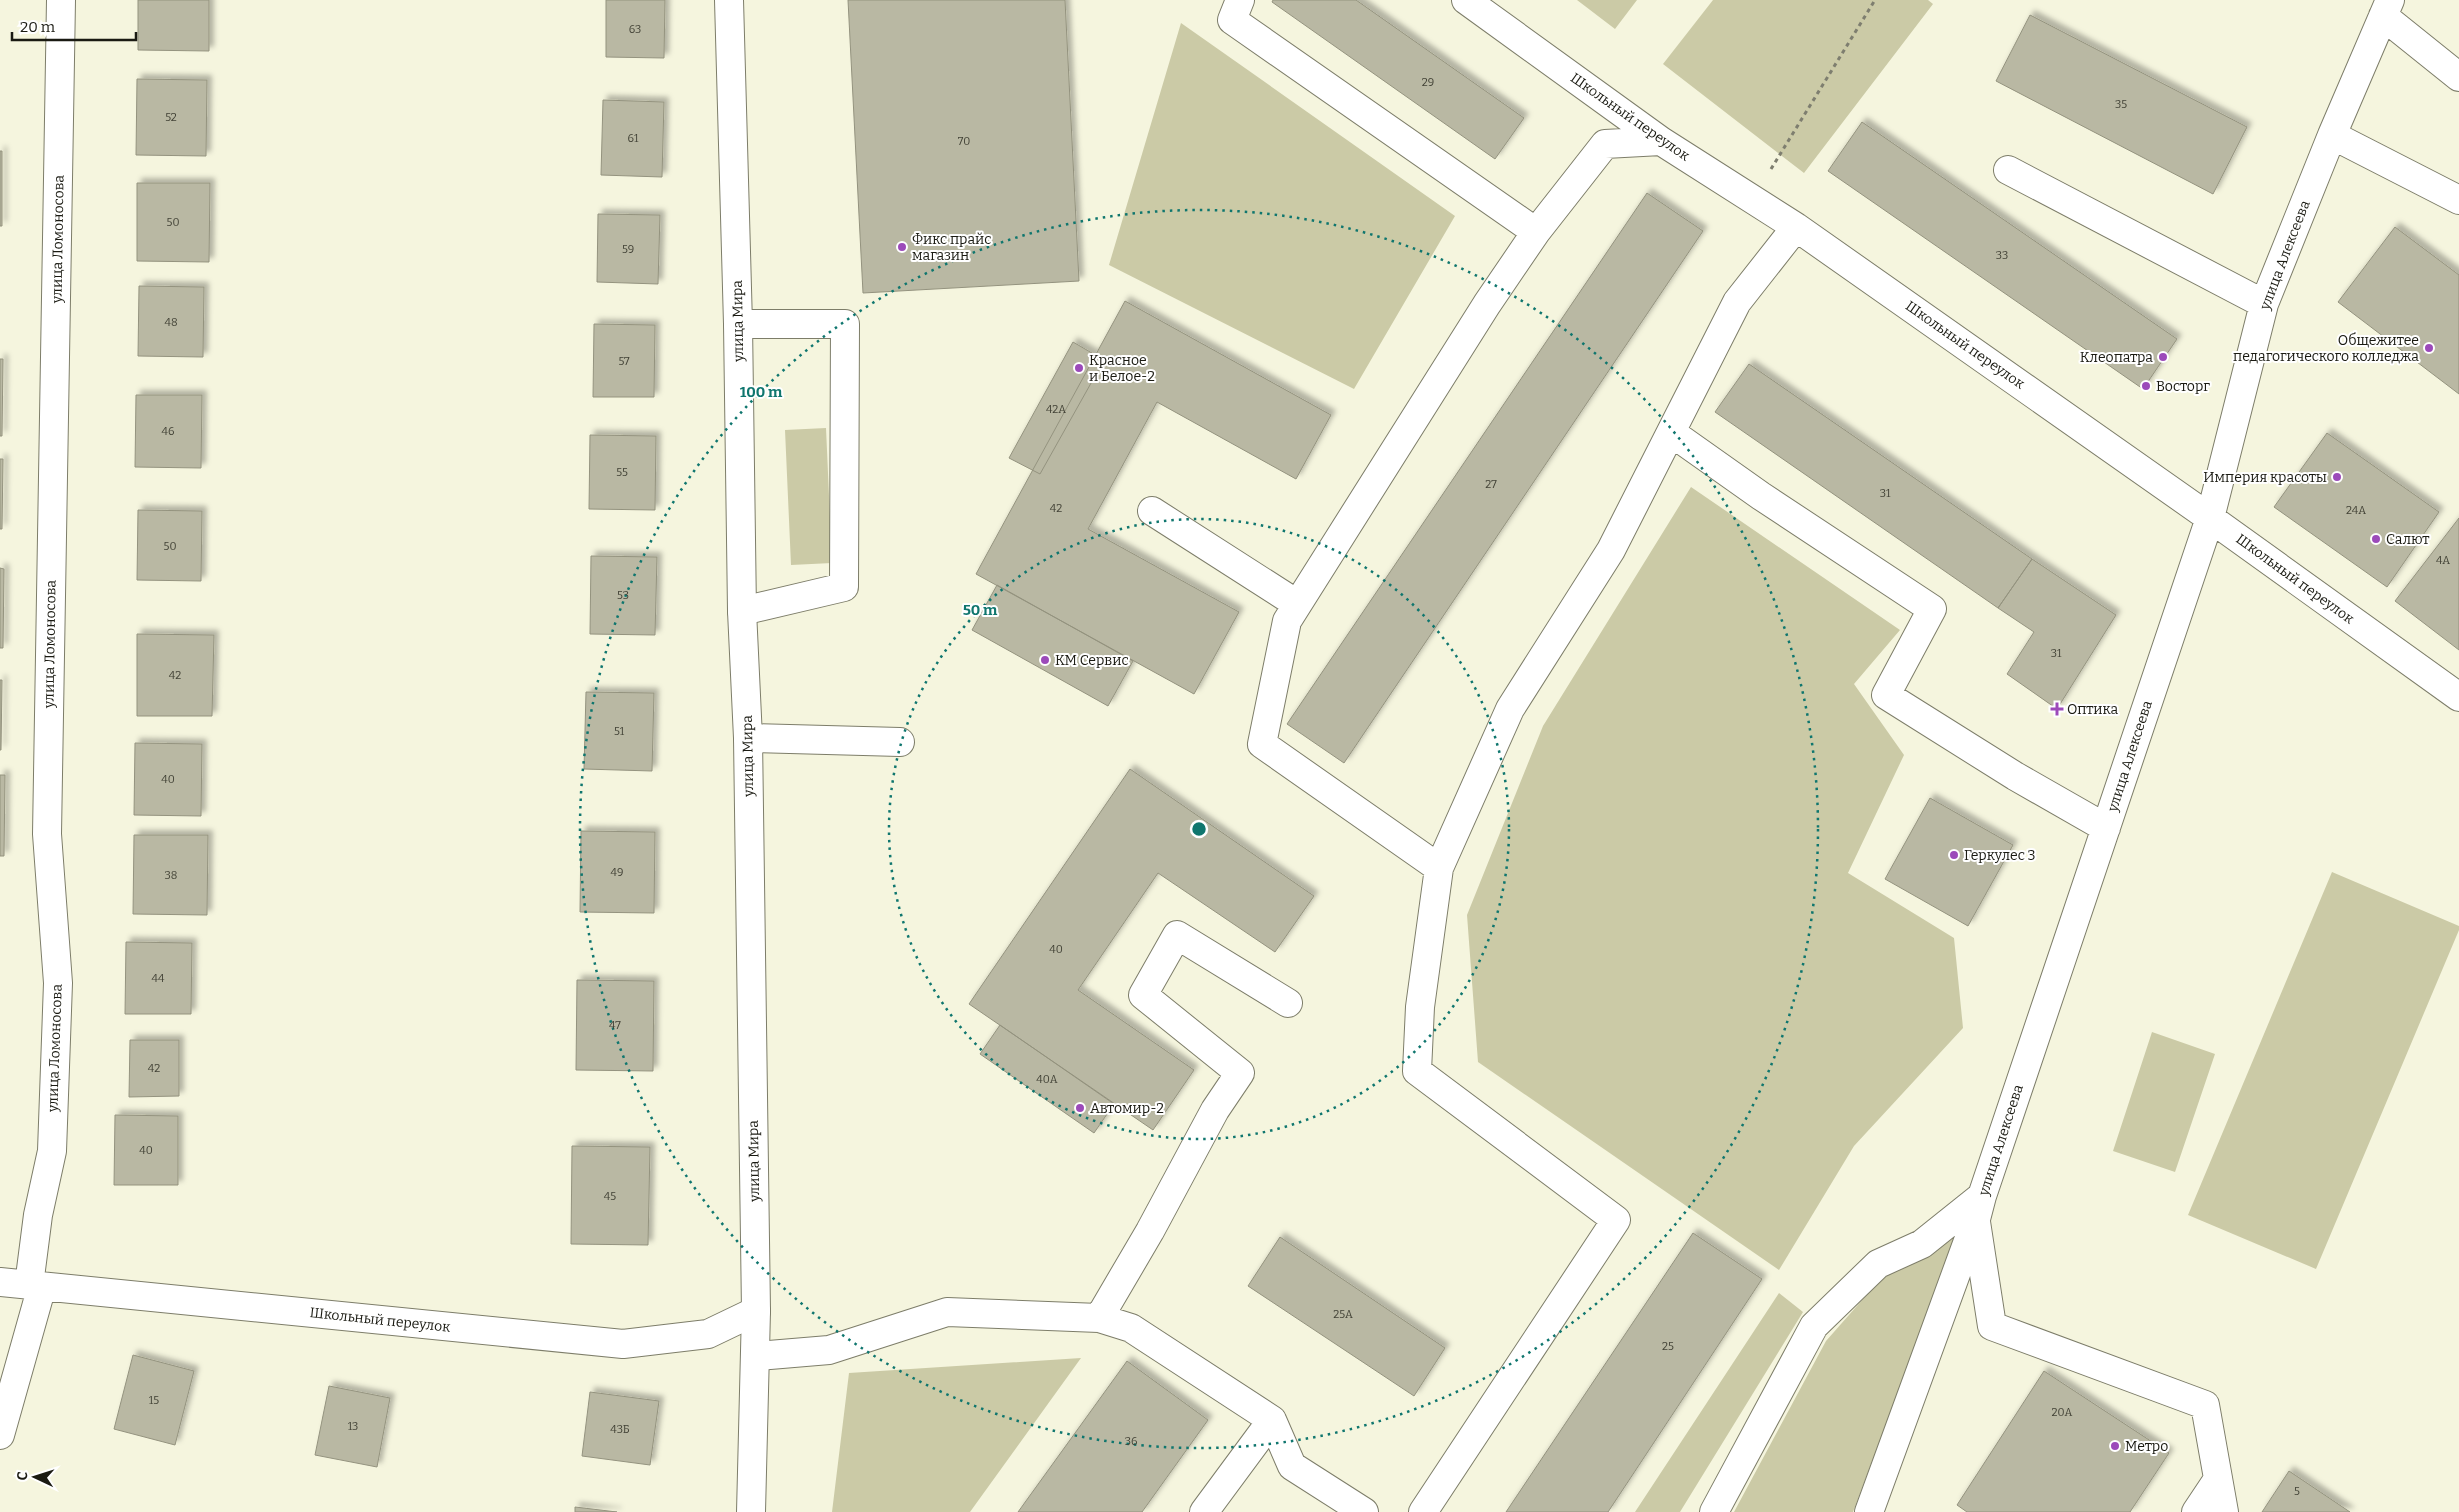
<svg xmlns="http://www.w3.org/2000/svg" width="2459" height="1512" font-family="Bitter,serif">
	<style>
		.green { fill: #cbcaa6 }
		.building { fill: #b9b8a3; stroke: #94937f; filter: url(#shadow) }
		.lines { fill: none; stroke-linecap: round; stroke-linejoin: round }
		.minor-casing { stroke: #7d7d69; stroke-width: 30 }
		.major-casing { stroke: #7d7d69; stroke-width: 30 }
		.path { stroke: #7e7e6f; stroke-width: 3; stroke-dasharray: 4 4; stroke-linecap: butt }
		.minor { stroke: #fff; stroke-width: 28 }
		.major { stroke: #fff; stroke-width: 28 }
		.ring { fill: none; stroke: #0f766e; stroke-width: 2.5; stroke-dasharray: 2.5 5 }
		.poi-dot { fill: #9c4aba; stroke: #fff; stroke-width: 2 }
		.labels { text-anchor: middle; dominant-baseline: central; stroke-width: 4; stroke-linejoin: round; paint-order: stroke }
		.number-label { font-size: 11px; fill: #424236 }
		.street-label { font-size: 14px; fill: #1a1a12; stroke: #fff }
		.poi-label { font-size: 14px; fill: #1a1a12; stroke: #fff; text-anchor: start }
		.centre { fill: #0f766e; stroke: #fff; stroke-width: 2.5 }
		.ring-label { font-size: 15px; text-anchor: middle; font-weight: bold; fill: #0f766e; stroke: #fff; stroke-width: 4; stroke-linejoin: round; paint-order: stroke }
	</style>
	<defs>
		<filter id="shadow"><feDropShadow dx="4.5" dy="-4.5" stdDeviation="2.5" flood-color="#0004"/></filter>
	</defs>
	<rect width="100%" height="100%" fill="#f5f5de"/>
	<path class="green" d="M1577,0H1637L1615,29Z
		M1713,0H1928L1933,4L1804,173L1663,64Z
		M1181,23L1455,216L1354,389L1109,265Z
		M826,428L832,563L791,565L785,430Z
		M1691,487L1900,630L1854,684L1904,755L1848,873L1954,938L1963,1028L1854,1146L1779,1270L1478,1062L1467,915L1543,726Z
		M2332,872L2459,926V930L2316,1269L2188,1215Z
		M2152,1032L2215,1054L2175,1172L2113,1151Z
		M1956,1237L1853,1512H1734L1826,1341L1886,1273Z
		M1779,1293L1803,1312L1680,1512H1635Z
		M1081,1358L970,1512H832L849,1373Z"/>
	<path class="building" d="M138,0H209V51L138,50Z
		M606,0H665L664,58L606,57Z
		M848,0H1065L1079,281L863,293Z
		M1273,0H1356L1524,118L1495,159L1272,2Z
		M2030,15L2247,127L2213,194L1996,81Z
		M137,79L207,80L206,156L136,155Z
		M603,100L664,102L662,177L601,175Z
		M1862,122L2177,339L2143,389L1828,171Z
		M0,151H2V226H0Z
		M137,183H210L209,262L137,261Z
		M1647,193L1703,231L1344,763L1287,724Z
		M598,214L660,215L658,284L597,282Z
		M2395,227L2459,275V394L2338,302Z
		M139,286L204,287L203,357L138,356Z
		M1125,301L1331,415L1296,479L1157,402L1088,529L1239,612L1194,694L976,574Z
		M594,324L655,325L654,397H593Z
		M1073,342L1104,360L1040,474L1009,458Z
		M0,359H3L2,436H0Z
		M1749,364L2032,559L1998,608L1715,412Z
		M136,395H202L201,468L135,467Z
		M2327,433L2439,512L2387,587L2274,507Z
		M590,435L656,436L655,510L589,509Z
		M0,459H3L2,529H0Z
		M138,510L202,511L201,581L137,580Z
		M2459,518V650L2395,601Z
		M591,556L657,557L655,635L590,634Z
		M2032,559L2116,615L2057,709L2007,674L2034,632L1998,608Z
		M0,568L4,569L3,648H0Z
		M997,585L1133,661L1108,706L972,630Z
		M137,634L214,635L212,716H137Z
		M0,680H2L1,750H0Z
		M586,692L654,693L652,771L584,769Z
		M135,743L202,744L201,816L134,815Z
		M1130,769L1314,896L1275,952L1158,873L1078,990L1194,1070L1153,1130L969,1004Z
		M0,775H5L4,856H0Z
		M1930,798L2013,845L1968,926L1885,879Z
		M581,831L655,832L654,913L580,912Z
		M134,835H208L207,915L133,914Z
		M126,942L192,943L191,1014H125Z
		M577,980L654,981L653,1071L576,1070Z
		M1000,1025L1114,1104L1094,1133L980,1054Z
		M130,1040H179V1096L129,1097Z
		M115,1115L178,1116V1185H114Z
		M572,1146L650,1147L648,1245L571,1244Z
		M1693,1233L1762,1279L1608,1512H1506Z
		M1280,1237L1445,1348L1414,1396L1248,1286Z
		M133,1355L194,1371L175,1445L114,1429Z
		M1127,1361L1208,1420L1142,1512H1018Z
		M2044,1371L2169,1453L2130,1512H1967L1957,1505Z
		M329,1386L390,1398L377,1467L315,1455Z
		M590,1392L659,1401L650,1465L582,1456Z
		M2289,1471L2350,1512H2262Z
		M575,1507L617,1512H575Z"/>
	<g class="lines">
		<defs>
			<path id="minor" d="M1240,0L1232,20L1536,232
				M1466,0L1661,141L1796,227L2210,518L2459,697
				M2383,16L2459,77
				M2332,135L2459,200
				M2008,170L2264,304
				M738,324H845L844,587L742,611
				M1672,433L1761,496L1932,609L1886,695L2015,776L2106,828
				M1152,511L1297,604
				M748,738L900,742
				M1439,868L1262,744L1287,621L1487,304L1536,232L1605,144L1661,141
				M1976,1222L1992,1326L2205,1405L2224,1512
				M0,1282L623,1344L708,1334L756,1311
				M29,1285L38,1215L52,1151L58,983L47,834L61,0
				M1099,1318L1150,1231L1215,1110L1240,1073L1143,995L1177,935L1288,1003
				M757,1356L829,1350L947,1312L1099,1318L1131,1328L1272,1420L1292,1466L1364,1512
				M0,1435L42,1286
				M1204,1512L1272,1420
				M1423,1512L1616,1220L1417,1071L1420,1007L1439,868L1510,709L1611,550L1737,302L1796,227
				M1714,1512L1814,1326L1878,1264L1922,1244L1982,1196
				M1869,1512L1976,1219L1982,1196L2210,518L2264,304L2332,135L2390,0
				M2196,1512L2218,1479"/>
			<path id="major" d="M729,0L738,324L742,611L748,738L756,1311L751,1512"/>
		</defs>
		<use href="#minor" class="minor-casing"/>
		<use href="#major" class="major-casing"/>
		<path class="path" d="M1771,169L1875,0"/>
		<use href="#minor" class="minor"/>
		<use href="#major" class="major"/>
	</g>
	<g class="ring">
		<circle cx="1199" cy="829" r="310"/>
		<circle cx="1199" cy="829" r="619"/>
	</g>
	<g class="poi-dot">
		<circle cx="902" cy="247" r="5"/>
		<circle cx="2429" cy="348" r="5"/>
		<circle cx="2163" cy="357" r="5"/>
		<circle cx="1079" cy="368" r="5"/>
		<circle cx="2146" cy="386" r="5"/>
		<circle cx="2337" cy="477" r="5"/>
		<circle cx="2376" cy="539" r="5"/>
		<circle cx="1045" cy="660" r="5"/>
		<path d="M2054.5 701.5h5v5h5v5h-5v5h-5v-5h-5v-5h5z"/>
		<circle cx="1954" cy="855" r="5"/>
		<circle cx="1080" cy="1108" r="5"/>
		<circle cx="2115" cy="1446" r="5"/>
	</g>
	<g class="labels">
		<g class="number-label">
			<text x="635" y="29">63</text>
			<text x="1428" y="82">29</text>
			<text x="2121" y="104">35</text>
			<text x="171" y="117">52</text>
			<text x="633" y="138">61</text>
			<text x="964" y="141">70</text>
			<text x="173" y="222">50</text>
			<text x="628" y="249">59</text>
			<text x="2002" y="255">33</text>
			<text x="171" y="322">48</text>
			<text x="624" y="361">57</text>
			<text x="1056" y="409">42А</text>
			<text x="168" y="431">46</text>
			<text x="622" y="472">55</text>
			<text x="1491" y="484">27</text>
			<text x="1885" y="493">31</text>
			<text x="1056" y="508">42</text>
			<text x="2356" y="510">24А</text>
			<text x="170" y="546">50</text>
			<text x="2443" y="560">4А</text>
			<text x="623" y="595">53</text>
			<text x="2056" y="653">31</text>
			<text x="175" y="675">42</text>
			<text x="619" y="731">51</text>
			<text x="168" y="779">40</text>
			<text x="617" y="872">49</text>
			<text x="171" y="875">38</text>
			<text x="1056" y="949">40</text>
			<text x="158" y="978">44</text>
			<text x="615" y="1025">47</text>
			<text x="154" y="1068">42</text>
			<text x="1047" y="1079">40А</text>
			<text x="146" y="1150">40</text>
			<text x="610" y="1196">45</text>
			<text x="1343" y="1314">25А</text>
			<text x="1668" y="1346">25</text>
			<text x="154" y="1400">15</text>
			<text x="2062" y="1412">20А</text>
			<text x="353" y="1426">13</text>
			<text x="620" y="1429">43Б</text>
			<text x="1131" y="1441">36</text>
			<text x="2297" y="1491">5</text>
		</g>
		<g class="street-label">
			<text transform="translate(1630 117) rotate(35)">Школьный переулок</text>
			<text transform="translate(58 239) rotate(-89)">улица Ломоносова</text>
			<text transform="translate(2285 255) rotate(-69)">улица Алексеева</text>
			<text transform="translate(738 321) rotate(-91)">улица Мира</text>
			<text transform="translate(1965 345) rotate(35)">Школьный переулок</text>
			<text transform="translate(2295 579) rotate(36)">Школьный переулок</text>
			<text transform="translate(50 644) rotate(-89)">улица Ломоносова</text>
			<text transform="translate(748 756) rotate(-91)">улица Мира</text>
			<text transform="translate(2130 756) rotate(-72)">улица Алексеева</text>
			<text transform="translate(55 1048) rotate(-88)">улица Ломоносова</text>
			<text transform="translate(2001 1140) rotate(-72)">улица Алексеева</text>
			<text transform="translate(754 1161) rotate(-91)">улица Мира</text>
			<text transform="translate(380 1320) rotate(6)">Школьный переулок</text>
		</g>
		<g class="poi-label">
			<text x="912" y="239">Фикс прайс<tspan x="912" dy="16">магазин</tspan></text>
			<text x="2419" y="340" text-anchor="end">Общежитее<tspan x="2419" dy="16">педагогического колледжа</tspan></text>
			<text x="2153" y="357" text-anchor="end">Клеопатра</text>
			<text x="1089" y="360">Красное<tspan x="1089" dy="16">и Белое-2</tspan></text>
			<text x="2156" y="386">Восторг</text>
			<text x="2327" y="477" text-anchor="end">Империя красоты</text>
			<text x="2386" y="539">Салют</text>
			<text x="1055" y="660">КМ Сервис</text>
			<text x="2067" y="709">Оптика</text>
			<text x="1964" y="855">Геркулес 3</text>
			<text x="1090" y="1108">Автомир-2</text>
			<text x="2125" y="1446">Метро</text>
		</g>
	</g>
	<circle cx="1199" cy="829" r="8" class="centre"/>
	<g class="ring-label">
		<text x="761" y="397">100 m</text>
		<text x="980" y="615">50 m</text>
	</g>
	<g transform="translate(35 1477) rotate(274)" stroke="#ffffff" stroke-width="4" paint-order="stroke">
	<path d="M0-4L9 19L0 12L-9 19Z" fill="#1a1a12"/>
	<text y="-8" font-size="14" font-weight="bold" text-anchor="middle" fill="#1a1a12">С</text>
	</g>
	<path d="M12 32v8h124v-8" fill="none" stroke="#1a1a12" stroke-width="2.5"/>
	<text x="20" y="32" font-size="15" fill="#1a1a12" stroke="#ffffff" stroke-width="4" paint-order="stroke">20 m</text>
</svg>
